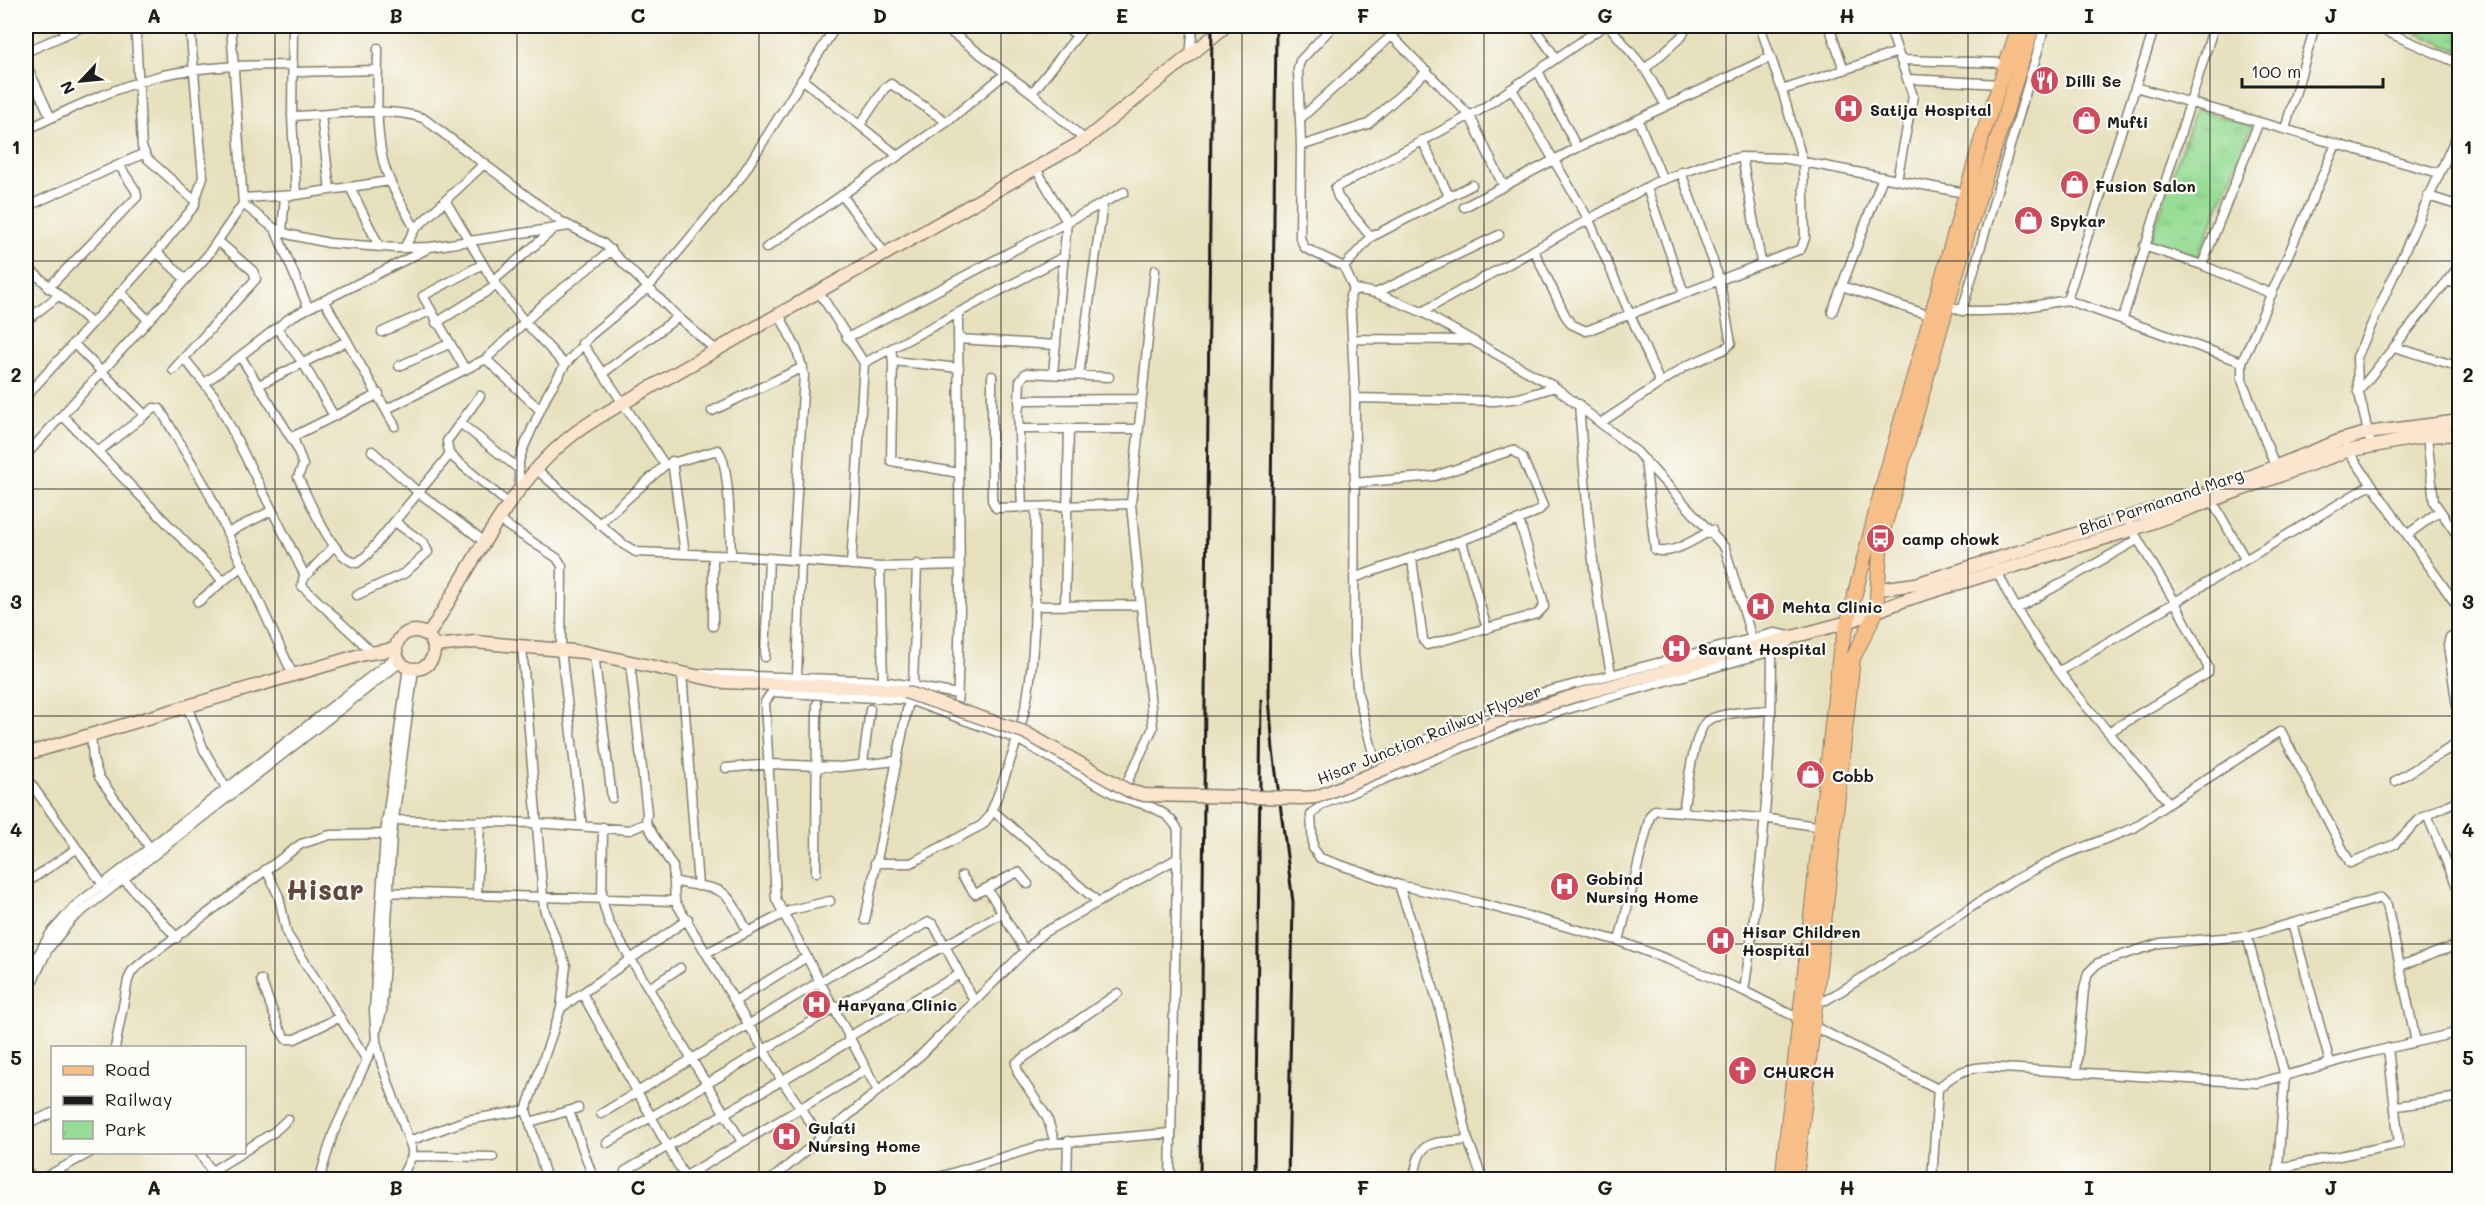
<svg xmlns="http://www.w3.org/2000/svg" width="2485" height="1205" font-family="Mali,sans-serif">
	<style>
		.park { fill: url(#park-tufts); stroke: #5a7c58; stroke-width: 1.5 }
		.lines { fill: none; stroke-linecap: round; stroke-linejoin: round }
		.street-casing { stroke: #827e6c; stroke-width: 11 }
		.secondary-casing { stroke: #827e6c; stroke-width: 15 }
		.primary-casing { stroke: #827e6c; stroke-width: 16 }
		.street { stroke: #fff; stroke-width: 8 }
		.secondary { stroke: #fce5cf; stroke-width: 12 }
		.primary { stroke: #f7be88; stroke-width: 14 }
		.rail { stroke: #1c1c1c; stroke-width: 3 }
		.secondary-bridge-casing { stroke: #827e6c; stroke-width: 15; stroke-linecap: butt }
		.secondary-bridge { stroke: #fce5cf; stroke-width: 12 }
		.grid { fill: none; stroke: #1c1c1c; stroke-width: 1.5; stroke-opacity: 0.55 }
		.labels { text-anchor: middle; dominant-baseline: central; stroke-width: 4.5; stroke-linejoin: round; paint-order: stroke }
		.poi-label { font-size: 16px; font-weight: bold; fill: #1c1c1c; stroke: #fdfcf7; text-anchor: start }
		.street-label { font-size: 16px; fill: #1c1c1c; stroke: #fdfcf7 }
		.town-label { font-size: 28px; font-weight: bold; fill: #61483d; stroke: #fdfcf7 }
		.neatline { fill: none; stroke: #1c1c1c; stroke-width: 2 }
		.grid-label { font-size: 20px; text-anchor: middle; font-weight: bold; fill: #1c1c1c }
	</style>
	<defs>
		<pattern id="park-tufts" width="24" height="20" patternUnits="userSpaceOnUse" patternTransform="scale(1.5)"><rect width="24" height="20" fill="#98dd95"/><path d="M3 7l-1-3M5 7V3M7 7l1-3M15 17l-1-3M17 17v-4M19 17l1-3" fill="none" stroke="#82bd80"/></pattern>
	</defs>
	<rect width="100%" height="100%" fill="#fdfcf7"/>
	<filter id="ink" filterUnits="userSpaceOnUse"><feTurbulence type="fractalNoise" baseFrequency=".0167" numOctaves="2"/><feDisplacementMap in="SourceGraphic" scale="12" xChannelSelector="R" yChannelSelector="G"/><feConvolveMatrix kernelMatrix="1 2 1 2 8 2 1 2 1" color-interpolation-filters="sRGB"/></filter>
	<filter id="wash" filterUnits="userSpaceOnUse"><feTurbulence type="fractalNoise" baseFrequency=".008" numOctaves="4" result="noise"/><feDisplacementMap in="SourceGraphic" scale="24" xChannelSelector="R" yChannelSelector="G"/><feGaussianBlur stdDeviation="1.35" result="paint"/><feColorMatrix in="noise" values="0 0 0 0 0 0 0 0 0 0 0 0 0 0 0 0 0 1.4 0 .05"/><feComposite in="paint" operator="in"/></filter>
	<g filter="url(#wash)">
		<rect width="100%" height="100%" fill="#e7e0bd"/>
		<path class="park" d="M2401,26H2459V51Z
			M2195,109L2252,126L2198,257L2150,242Z"/>
	</g>
	<g filter="url(#ink)">
		<g class="lines">
			<defs>
				<path id="street" d="M61,26L66,34
					M190,26L203,177L195,201
					M293,26L292,116L296,195
					M943,26L1032,93L1085,140
					M1063,26L1077,35
					M1333,26L1300,61L1298,69L1301,146L1300,238L1305,248L1344,267
					M1382,26L1470,116L1503,185
					M1533,26L1556,58
					M1609,26L1645,69L1666,106
					M1829,26L1844,70
					M1889,26L1913,96L1897,180
					M2374,26L2460,64
					M378,48C378,84 375,121 382,156C387,182 403,205 415,229L404,248
					M26,52L84,26
					M1190,56L1193,26
					M1901,60L2007,63
					M26,64L51,118
					M1645,69L1682,36L1687,26
					M1538,71L1577,148
					M293,72L378,70
					M802,79L898,156
					M1909,79L2000,84
					M2135,87L2439,173
					M1512,89L1589,220L1660,383
					M1782,90L1898,52
					M1032,93L1085,26
					M321,115L330,190
					M292,116C331,115 387,106 423,118L560,221L603,243L678,317L717,351
					M1301,118L1402,26
					M1638,120L1663,180
					M860,125L885,88L891,84L947,122
					M2285,129L2315,26
					M26,130C67,110 118,86 163,75C206,66 249,65 293,65
					M1422,140L1449,196
					M1301,146L1368,124L1427,71
					M1742,157L1761,262
					M1035,167L1067,222L1053,374
					M350,187L379,246
					M1647,188L1684,293
					M842,195L886,255
					M2428,196L2460,206
					M243,198L296,195L390,181
					M445,200L493,281L524,321L565,365
					M243,204L275,229L291,235L329,243L396,248L430,247L569,226
					M26,207L145,153
					M1464,207L1577,148L1771,57
					M275,229L308,307
					M415,229L485,163
					M282,231L285,196
					M1371,237L1472,185
					M2144,246L2202,265L2272,294
					M766,248L947,122L1006,73
					M1534,251L1565,315L1571,324L1586,331L1801,249L1805,238L1803,162L1782,90L1760,26
					M157,252L185,279
					M2202,265L2259,122
					M26,266L91,323
					M1155,270L1131,504L1153,728L1120,797C1141,804 1168,808 1178,830L1170,1180
					M493,281L555,228
					M2446,281L2460,285
					M1842,286L1931,316
					M48,288L137,197L136,191L119,165
					M1354,289L1344,267L1371,237L1338,197L1335,188L1480,110L1604,26
					M120,292L148,320
					M819,292L864,363L851,565
					M1376,293L1499,235
					M324,300L395,426
					M2067,300L2155,26
					M1943,303L1962,311H1980L2009,310L2067,300L2242,362
					M1962,311L2045,26
					M1422,312L1656,182L1710,163L1742,157L1783,158L1970,194
					M1832,312L1883,177
					M779,314L797,350L804,375L793,559
					M2123,318L2214,26
					M26,321L58,296
					M436,323L497,285
					M277,328L303,363L334,416
					M382,332L430,311
					M847,338L1124,192
					M958,339L1056,345
					M1353,339L1468,340
					M73,343L145,415
					M582,343L665,465
					M2394,347L2460,367
					M891,349L893,361L891,461L959,473
					M240,356L295,444
					M184,358L216,398L305,576
					M486,359L540,410
					M893,361L959,368
					M864,363L1065,256
					M399,366L449,344
					M465,369L423,296L483,264
					M173,370L256,279L253,271L218,241
					M603,373L678,317
					M1079,375L1103,203
					M992,376V500L996,508L1131,504
					M205,383L291,317L427,249
					M259,385L347,341
					M2358,392L2460,265
					M379,394L296,435L294,440L303,465L298,477C309,499 332,559 357,563L367,555L446,459L449,454L447,441L480,396
					M26,396L157,252L195,205V201L147,158L142,147L136,35
					M1355,398L1495,401L1519,398L1555,387
					M1019,403L1020,381L1026,373L1109,377
					M1579,404C1586,497 1592,582 1611,673
					M387,409L486,359L548,300L612,250
					M712,411L803,367
					M62,415L223,581
					M1602,422L1686,366L1725,349L1731,343L1719,278L1681,172
					M460,423L519,469
					M1019,429H1138
					M2427,436L2434,502L2460,539
					M2371,445L2358,389L2357,357L2460,128
					M2346,448L2460,610
					M99,451L154,408L160,409L207,489L293,675
					M372,451L418,492L485,542
					M449,454L510,505
					M26,455L207,256L243,204L231,26
					M1645,460L1655,550C1672,556 1697,538 1712,530
					M672,461L685,554
					M2275,466L2242,380V362L2336,144
					M537,470L623,544L636,552L741,556L880,567L960,565
					M519,493V461L523,449L547,395L565,365L591,335L648,288L741,177L836,26
					M2213,502L2245,559
					M1022,508L1018,410L1022,400L1141,399
					M500,521L557,558L562,566L561,650L582,826
					M599,524L665,465L718,450C730,463 730,534 731,555
					M227,533L271,511
					M2407,535L2438,512
					M1462,541L1487,629
					M334,546L303,579L302,586L373,653
					M1412,559L1423,640L1427,645L1537,614L1544,607L1543,600L1519,520
					M880,567L883,681
					M1354,578L1519,520L1538,511L1543,506L1522,457L1513,450L1435,476L1354,483
					M357,595L405,573L428,552L424,543L395,522
					M198,602L243,565
					M1065,605L1069,429
					M1034,606L1141,605
					M2018,608L2137,540
					M713,626V555
					M2460,630L2450,637L2448,645L2460,728
					M522,646L544,909L566,966L561,1008L526,1110L547,1180
					M594,654L612,798
					M765,657L769,558
					M2060,671L2372,484
					M682,673L698,886
					M702,674L883,681L958,694
					M797,677L801,560
					M913,686L917,564
					M187,706L204,750L226,788
					M957,713L960,609L958,314
					M2109,732L2208,673V667L2175,602L2130,526
					M91,733L93,760L99,777L150,848
					M1375,761L1358,694L1354,655L1355,398L1350,296L1354,289L1376,293L1422,312L1555,387L1637,452L1725,548L1752,639
					M863,763L870,709
					M726,768L770,764L841,767L896,761
					M26,777L106,889
					M1382,779L1375,761L1529,696L1774,633L1795,637L1779,649L1533,719L1321,805L1311,815L1313,848L1320,858L1399,885L1479,903L1619,941L1669,960L1744,991L1938,1089
					M2395,781L2460,742
					M2169,803L2281,731L2350,863L2395,844L2421,818L2460,799
					M992,810L1097,901
					M1683,811C1687,791 1693,734 1707,721C1718,712 1757,711 1771,710
					M2427,815L2460,894
					M386,820L537,823L630,830L646,823L647,813L630,662
					M646,823L673,867L675,901
					M603,827L602,899L609,923L742,1142
					M875,863H911L982,825L989,817C1005,779 1019,739 1027,699C1038,637 1034,570 1036,507
					M266,869L279,897L287,934L367,1060
					M816,873L817,704
					M119,874L177,938
					M962,876L975,894L1018,872L1028,884
					M676,882C728,891 723,884 748,932
					M26,883L76,849
					M1399,885L1439,1005L1468,1140L1483,1180
					M987,888L1024,949
					M383,892L675,901L781,1079L820,1137
					M477,894L480,821
					M865,920L909,700
					M2292,923L2330,1063
					M2247,936L2285,1076L2277,1180
					M1619,941L1650,816L1655,810L1763,818L1822,827
					M708,952L791,910L830,901
					M2400,966L2460,944
					M26,976L50,934L75,906L397,656
					M261,980L279,1028L286,1039H295L340,1017
					M649,988L680,968
					M1744,991C1761,879 1772,765 1772,652
					M582,993L686,1179
					M26,995L48,949L72,919L401,662
					M735,1001L805,958
					M1812,1002L1826,1000L1843,990L2012,881L2063,855L2134,828L2169,803C2108,730 2035,656 1996,569
					M561,1008L688,919
					M377,1029L382,1011L392,834L414,669
					M848,1037L960,974
					M376,1041L382,1065L412,1149V1156L400,1180
					M115,1048L128,980L132,971L146,959L301,844L330,835L392,834
					M2076,1073L2084,989L2088,973L2098,963L2160,943L2247,936L2381,898L2387,905L2416,1042
					M878,1091L776,899L765,702L772,692L909,700L1017,739L1120,797
					M2397,1106L2460,1097
					M569,1111L594,1180
					M601,1114L819,982L929,922L934,925L974,1001
					M530,1122L578,1108
					M26,1125L52,1113
					M409,1141L467,1120L526,1110
					M607,1143L833,1009L1002,913
					M1055,1143L1047,1117L1018,1073L1016,1063L1118,993
					M244,1151L274,1132L288,1119
					M199,1152L217,1180
					M412,1156L493,1157
					M2279,1168L2399,1144L2388,1048
					M26,1170L34,1180
					M212,1171L243,1152
					M625,1171L850,1041
					M40,1180L91,1152
					M319,1180L333,1134L376,1040L374,1011L385,833L408,667
					M679,1180L867,1069
					M771,1180L922,1054L1043,933L1178,858
					M930,1180L1046,1144L1171,1133
					M1067,1180L1068,1141
					M1414,1180C1419,1137 1430,1144 1468,1140
					M1932,1180L1938,1089C1953,1074 1963,1069 1984,1067L2258,1083L2372,1052L2460,1032"/>
				<path id="secondary" d="M1879,589L1916,584L2222,488L2341,440L2367,433L2460,421
					M396 650a19 19 0 1 1 38 0a19 19 0 1 1-38 0Z
					M428,635C471,569 507,487 570,437C587,423 606,413 625,402L1085,140L1226,26
					M434,646L475,642L584,652L724,682L874,688L905,692
					M1577,695L1848,622L1908,599L2131,530L2347,451L2427,436L2460,434
					M26,754L364,654L396,649"/>
				<path id="primary" d="M1782,1180L1840,652L1884,481L1983,134L2019,26
					M1796,1180L1853,658L1876,612L1881,538L1968,232L2033,26"/>
			</defs>
			<use href="#street" class="street-casing"/>
			<use href="#secondary" class="secondary-casing"/>
			<use href="#primary" class="primary-casing"/>
			<use href="#street" class="street"/>
			<use href="#secondary" class="secondary"/>
			<use href="#primary" class="primary"/>
			<path class="rail" d="M1276,26L1269,697L1273,750L1293,902L1288,1180
				M1200,1180L1212,26
				M1255,1180L1261,700"/>
			<defs>
				<path id="secondary-bridge" d="M905,692L1024,732L1129,791L1144,795L1302,798L1316,797L1334,790L1505,718L1577,695"/>
			</defs>
			<use href="#secondary-bridge" class="secondary-bridge-casing"/>
			<use href="#secondary-bridge" class="secondary-bridge"/>
		</g>
	</g>
	<path class="grid" d="M275,26V1180M517,26V1180M759,26V1180M1001,26V1180M1242,26V1180M1484,26V1180M1726,26V1180M1968,26V1180M2210,26V1180M26,261H2460M26,489H2460M26,716H2460M26,944H2460"/>
	<defs>
		<symbol id="restaurant-disc" viewBox="-11 -11 22 22"><circle r="9.5" fill="#d1495b" stroke="#fdfcf7"/><path d="M-5-6h1v4h1v-4h1v4h1v-4h1v5L-1.5 .5V6h-2V.5L-5-1ZM5-6V6H3V1.5H1.5Q1.5-4 5-6Z" fill="#fff"/></symbol>
		<symbol id="hospital-disc" viewBox="-11 -11 22 22"><circle r="9.5" fill="#d1495b" stroke="#fdfcf7"/><path d="M-5-5h3v3.5h4V-5h3V5h-3V1.5h-4V5h-3Z" fill="#fff"/></symbol>
		<symbol id="shop-disc" viewBox="-11 -11 22 22"><circle r="9.5" fill="#d1495b" stroke="#fdfcf7"/><path d="M-5-2.5h2.3a2.7 3.5 0 0 1 5.4 0H5L5.5 6h-11ZM-1.5-2.5h3a1.5 2.3 0 0 0-3 0Z" fill="#fff"/></symbol>
		<symbol id="bus-disc" viewBox="-11 -11 22 22"><circle r="9.5" fill="#d1495b" stroke="#fdfcf7"/><path d="M-5-6H5V4H4V6H2V4H-2V6H-4V4H-5ZM-3.5-4V0h7V-4ZM-3.5 1.2v1.5H-2V1.2ZM2 1.2v1.5H3.5V1.2Z" fill="#fff"/></symbol>
		<symbol id="church-disc" viewBox="-11 -11 22 22"><circle r="9.5" fill="#d1495b" stroke="#fdfcf7"/><path d="M-1.2-6h2.4v3.5h3.3v2.4h-3.3V6h-2.4V-.1h-3.3v-2.4h3.3Z" fill="#fff"/></symbol>
	</defs>
	<g fill-rule="evenodd">
		<use href="#restaurant-disc" x="2028" y="64" width="33" height="33"/>
		<use href="#hospital-disc" x="1832" y="92" width="33" height="33"/>
		<use href="#shop-disc" x="2070" y="104" width="33" height="33"/>
		<use href="#shop-disc" x="2058" y="168" width="33" height="33"/>
		<use href="#shop-disc" x="2012" y="204" width="33" height="33"/>
		<use href="#bus-disc" x="1864" y="522" width="33" height="33"/>
		<use href="#hospital-disc" x="1744" y="590" width="33" height="33"/>
		<use href="#hospital-disc" x="1660" y="632" width="33" height="33"/>
		<use href="#shop-disc" x="1794" y="758" width="33" height="33"/>
		<use href="#hospital-disc" x="1548" y="870" width="33" height="33"/>
		<use href="#hospital-disc" x="1704" y="924" width="33" height="33"/>
		<use href="#hospital-disc" x="800" y="988" width="33" height="33"/>
		<use href="#church-disc" x="1726" y="1054" width="33" height="33"/>
		<use href="#hospital-disc" x="770" y="1120" width="33" height="33"/>
	</g>
	<g class="labels">
		<g class="poi-label">
			<text x="2065" y="80">Dilli Se</text>
			<text x="1870" y="109">Satija Hospital</text>
			<text x="2107" y="121">Mufti</text>
			<text x="2095" y="185">Fusion Salon</text>
			<text x="2050" y="220">Spykar</text>
			<text x="1902" y="538">camp chowk</text>
			<text x="1782" y="606">Mehta Clinic</text>
			<text x="1698" y="648">Savant Hospital</text>
			<text x="1832" y="775">Cobb</text>
			<text x="1586" y="878">Gobind<tspan x="1586" dy="18">Nursing Home</tspan></text>
			<text x="1742" y="931">Hisar Children<tspan x="1742" dy="18">Hospital</tspan></text>
			<text x="837" y="1004">Haryana Clinic</text>
			<text x="1763" y="1071">CHURCH</text>
			<text x="808" y="1127">Gulati<tspan x="808" dy="18">Nursing Home</tspan></text>
		</g>
		<g class="street-label">
			<text transform="translate(2161 501) rotate(-19)">Bhai Parmanand Marg</text>
			<text transform="translate(1429 734) rotate(-22)">Hisar Junction Railway Flyover</text>
		</g>
		<g class="town-label">
			<text x="325" y="889">Hisar</text>
		</g>
	</g>
	<rect width="2485" height="1205" fill="none" stroke="#fdfcf7" stroke-width="66"/>
	<rect x="51" y="1046" width="195" height="108" fill="#fdfcf7" stroke="#a3a29f" stroke-width="1.5"/>
	<rect x="63" y="1066" width="30" height="9" fill="#f7be88" stroke="#a3a29f" stroke-width="1.5"/>
	<text x="105" y="1076" font-size="18" fill="#1c1c1c">Road</text>
	<rect x="63" y="1096" width="30" height="9" fill="#1c1c1c" stroke="#a3a29f" stroke-width="1.5"/>
	<text x="105" y="1106" font-size="18" fill="#1c1c1c">Railway</text>
	<rect x="63" y="1121" width="30" height="18" fill="url(#park-tufts)" stroke="#a3a29f" stroke-width="1.5"/>
	<text x="105" y="1136" font-size="18" fill="#1c1c1c">Park</text>
	<g transform="translate(81 81) rotate(244)" stroke="#fdfcf7" stroke-width="4.5" paint-order="stroke">
	<path d="M0-4.5L10 22L0 15L-10 22Z" fill="#1c1c1c"/>
	<text y="-9" font-size="16" font-weight="bold" text-anchor="middle" fill="#1c1c1c">N</text>
	</g>
	<path d="M2242 78v9h141v-9" fill="none" stroke="#1c1c1c" stroke-width="3"/>
	<text x="2251" y="78" font-size="18" fill="#1c1c1c" stroke="#fdfcf7" stroke-width="4.5" paint-order="stroke">100 m</text>
	<rect x="33" y="33" width="2419" height="1139" class="neatline"/>
	<g class="grid-label">
		<text x="154" y="23">A</text>
		<text x="396" y="23">B</text>
		<text x="638" y="23">C</text>
		<text x="880" y="23">D</text>
		<text x="1122" y="23">E</text>
		<text x="1363" y="23">F</text>
		<text x="1605" y="23">G</text>
		<text x="1847" y="23">H</text>
		<text x="2089" y="23">I</text>
		<text x="2331" y="23">J</text>
		<text x="16" y="154">1</text>
		<text x="2468" y="154">1</text>
		<text x="16" y="382">2</text>
		<text x="2468" y="382">2</text>
		<text x="16" y="609">3</text>
		<text x="2468" y="609">3</text>
		<text x="16" y="837">4</text>
		<text x="2468" y="837">4</text>
		<text x="16" y="1065">5</text>
		<text x="2468" y="1065">5</text>
		<text x="154" y="1195">A</text>
		<text x="396" y="1195">B</text>
		<text x="638" y="1195">C</text>
		<text x="880" y="1195">D</text>
		<text x="1122" y="1195">E</text>
		<text x="1363" y="1195">F</text>
		<text x="1605" y="1195">G</text>
		<text x="1847" y="1195">H</text>
		<text x="2089" y="1195">I</text>
		<text x="2331" y="1195">J</text>
	</g>
</svg>
